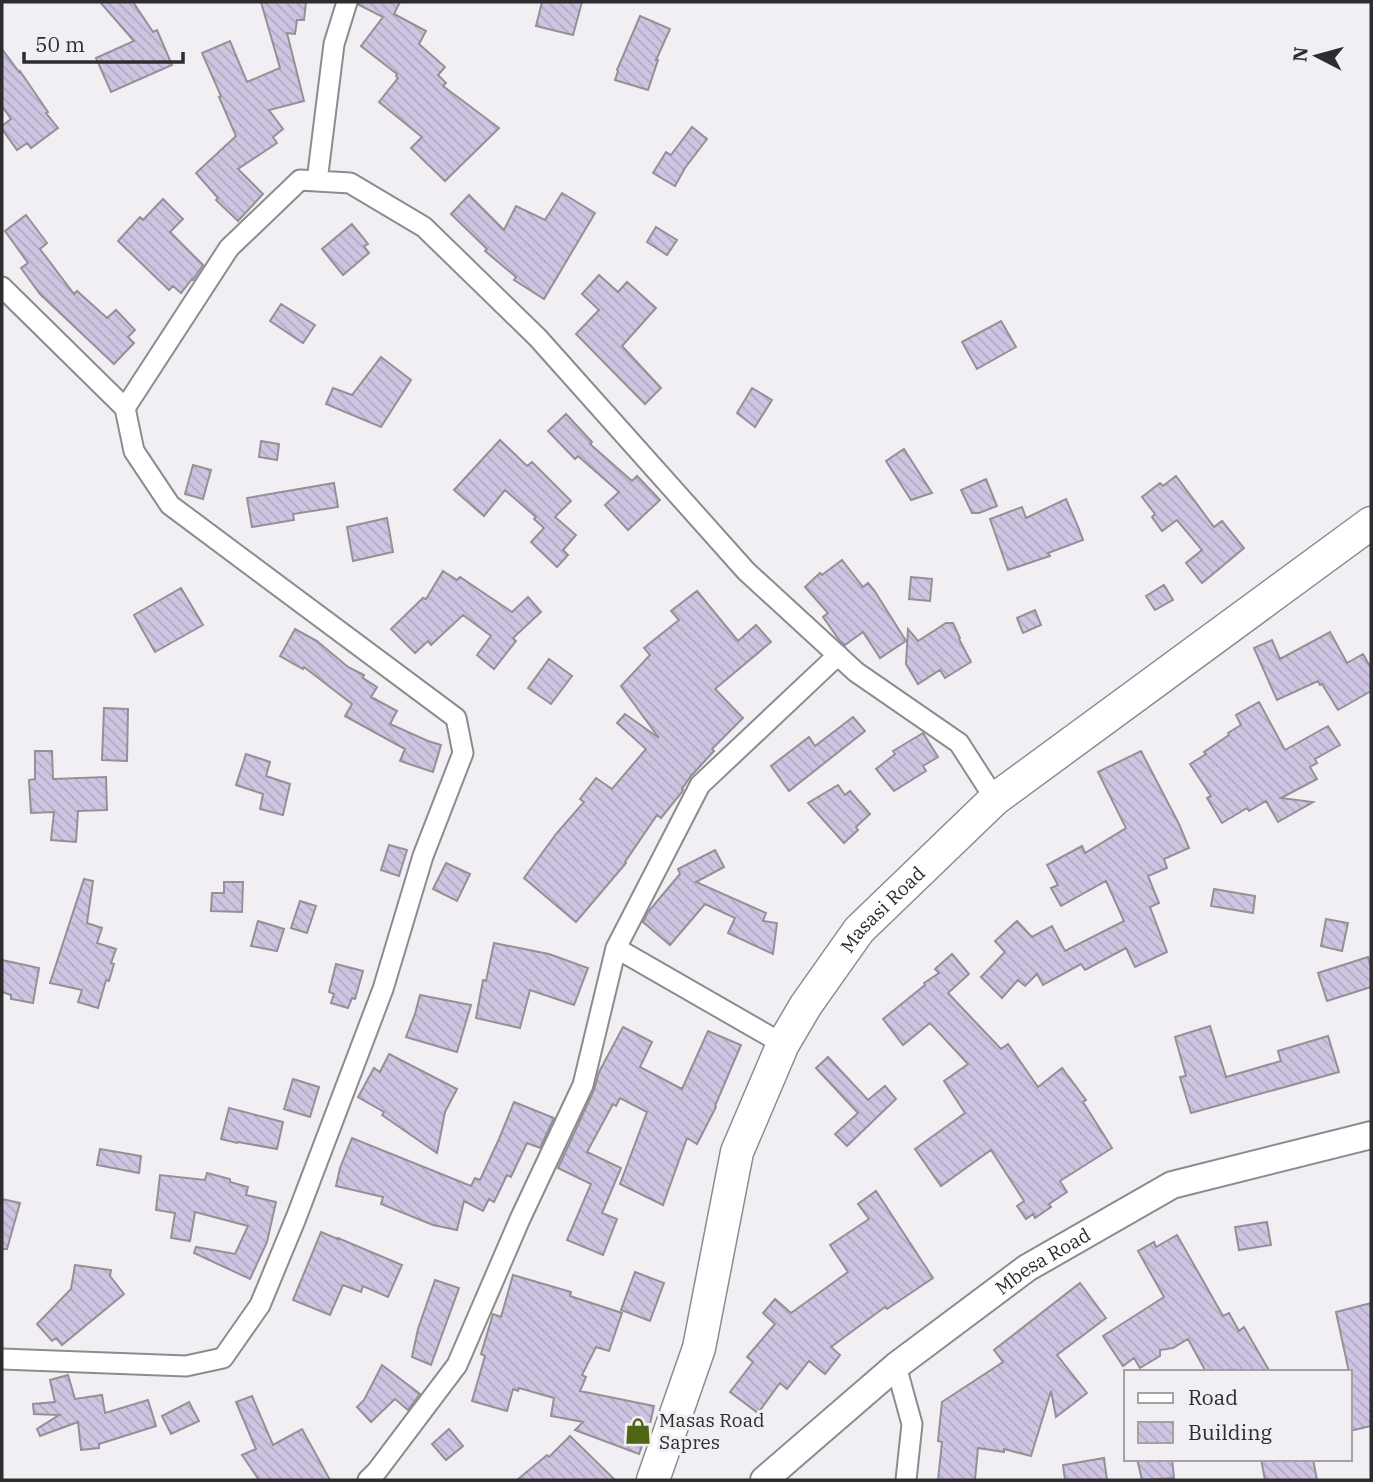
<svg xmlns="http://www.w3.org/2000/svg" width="1373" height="1482" font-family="'IBM Plex Serif',serif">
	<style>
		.building { fill: url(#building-back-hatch); stroke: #939195; stroke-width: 2 }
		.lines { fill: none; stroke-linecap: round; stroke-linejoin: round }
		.minor-casing { stroke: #8c8b8e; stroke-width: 23 }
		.secondary-casing { stroke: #8c8b8e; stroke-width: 30 }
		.trunk-casing { stroke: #8c8b8e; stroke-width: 35 }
		.minor { stroke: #fff; stroke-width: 19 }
		.secondary { stroke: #fff; stroke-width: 26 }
		.trunk { stroke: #fff; stroke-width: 32 }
		.labels { text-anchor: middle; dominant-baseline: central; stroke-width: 6; stroke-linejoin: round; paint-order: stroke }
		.street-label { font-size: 19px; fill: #2d2c2e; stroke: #f1eff3 }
		.poi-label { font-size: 19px; fill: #2d2c2e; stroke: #f1eff3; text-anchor: start }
	</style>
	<defs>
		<pattern id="building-back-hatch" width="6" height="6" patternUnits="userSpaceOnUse" patternTransform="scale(1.75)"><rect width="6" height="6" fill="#cfc4e2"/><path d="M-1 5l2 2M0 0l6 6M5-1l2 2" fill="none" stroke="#b2a9c2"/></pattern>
	</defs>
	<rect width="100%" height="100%" fill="#f1eff3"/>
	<path class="building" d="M100,2H133L153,32L157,30L172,65L111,92L96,58L134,41Z
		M261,2H306L304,20H297L295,34L287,33L304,101L269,110L283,129L273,137L277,143L238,169L263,194L238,221L216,200L218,198L196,173L236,136L219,97L221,96L202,53L230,41L247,82L280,68Z
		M359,2H400L394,14L426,31L419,44L445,67L438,75L446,83L443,86L499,128L445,181L411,148L422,137L379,102L398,78L396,76L397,74L361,46L383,17L359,5Z
		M542,2H582L573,35L536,26Z
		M640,16L670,29L656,60H658L648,90L615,80L618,71L617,70Z
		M2,49L19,72L20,71L48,112L46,113L58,128L31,148L27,143L17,150L2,129V126L11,119L2,106Z
		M692,127L707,139L685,168L675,186L653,173L666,152L671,155Z
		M562,193L595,213L544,299L514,280L516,277L485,251L487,249L451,214L469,195L504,230L516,206L545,220Z
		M163,199L183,219L170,232L203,265L193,280L192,279L181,293L173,286L169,290L118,241L140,217L143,220Z
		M26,215L47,243L40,249L74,294L77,291L107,318L116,310L135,330L128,337L134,343L114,364L40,294L21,268L28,263L5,231Z
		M352,224L368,244L364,246L369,253L343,275L322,249Z
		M656,227L677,240L667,255L647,242Z
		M599,275L618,292L627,282L656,308L622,346L661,388L645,404L576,334L599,310L582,294Z
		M281,304L315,325L303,343L270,321Z
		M1001,321L1016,347L977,369L962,342Z
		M381,357L411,380L381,427L326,404L333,388L352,395Z
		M752,388L772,400L755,427L737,413Z
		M566,414L592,442L590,444L632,481L637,476L660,500L628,530L605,505L619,492L578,456L575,459L548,431Z
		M500,440L527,466L532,462L571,501L555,517L576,535L563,550L568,555L557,567L531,542L544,528L534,519L536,517L505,490L484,516L454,490Z
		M261,441L279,444L277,460L259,457Z
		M904,449L932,493L911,500L886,461Z
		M193,465L211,470L203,499L185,494Z
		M1176,476L1214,527L1222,521L1244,548L1202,583L1186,563L1202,550L1177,520L1162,531L1152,517L1155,514L1142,497L1160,483L1163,486Z
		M986,479L997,506L979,513H972L961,490Z
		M334,483L338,507L293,514L294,520L252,527L247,498Z
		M1066,499L1079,529L1083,540L1048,553L1050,556L1008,570L990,519L1022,507L1026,518Z
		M387,518L393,552L353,561L347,527Z
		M842,560L863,587L868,583L874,590L906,641L880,658L863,632L845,645L840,641L823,617L828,613L805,587L820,573L822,575Z
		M443,571L457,580L460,577L512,612L528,597L541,612L513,638L516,641L494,669L477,655L491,636L463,615L431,645L428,641L415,653L391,629L423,598L426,599Z
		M911,577L932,579L930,601L909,599Z
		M1164,585L1173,600L1155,610L1146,596Z
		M181,588L203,625L155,652L134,615Z
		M697,591L738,641L756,625L771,642L715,689L743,718L712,749L714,751L691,776L682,789L683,790L682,792L661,818L657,815L625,862L626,863L576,922L524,878L556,834L584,802L580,799L596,778L612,789L646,749L617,723L625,714L659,738L621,686L650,655L644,648L679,620L671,611Z
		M1035,610L1041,625L1023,633L1017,618Z
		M946,623H953L960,638L959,639L971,662L945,678L940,670L918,684L906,664L908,629L918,641Z
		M295,629L317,641L348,667L364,675L363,678L377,687L371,697L397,711L390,724L428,741L441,745L433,772L400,761L405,749L345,716L352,704L304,667L303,669L280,656Z
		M1330,632L1347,663L1363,654L1371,668V691L1338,710L1322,684L1320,685L1318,681L1277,700L1254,648L1272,640L1280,659Z
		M549,659L572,676L551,704L528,688Z
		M1259,702L1285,750L1328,726L1340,745L1315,759L1317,763L1310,767L1317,779L1281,798L1313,802L1278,822L1266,801L1249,811L1247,808L1222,823L1207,798L1211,796L1190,764L1206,754L1204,752L1229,735L1228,733L1241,725L1236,715Z
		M104,708L128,709L127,761L102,760Z
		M853,717L865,731L789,791L771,766L809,737L815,746Z
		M923,733L938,757L923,766L926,771L894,791L876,769L895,754L893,751Z
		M35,751H52L53,779L106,777L107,810L78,811L76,842L51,840L54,812L31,813L29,780L35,779Z
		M1141,751L1179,824L1189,848L1164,859L1167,868L1148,876L1159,903L1150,907L1167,952L1135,967L1126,948L1085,970L1081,964L1043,985L1037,974L1025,986L1018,980L1002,998L981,977L1005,952L995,941L1017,921L1032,937L1052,926L1065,951L1124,921L1106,881L1061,906L1051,888L1058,885L1047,865L1082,846L1085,853L1126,828L1098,772Z
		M246,754L270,762L266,776L290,784L283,815L260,809L263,794L236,785Z
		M838,785L845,795L850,791L870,814L856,827L858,830L844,843L808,803Z
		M389,845L407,850L399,876L381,870Z
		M715,850L724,867L696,882L766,913L763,921L777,923L773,954L728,933L735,918L705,904L670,945L643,922L648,912L680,874L678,869Z
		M446,863L470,874L457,901L433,889Z
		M84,879L93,881L87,923L102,928L97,943L116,949L111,963L114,964L109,981L106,980L98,1008L78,1002L82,990L50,983Z
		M224,882H243L242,912L211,911L212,893H224Z
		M1214,889L1255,896L1253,913L1211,906Z
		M300,901L316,906L307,933L291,928Z
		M1326,919L1348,923L1342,951L1321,946Z
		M258,921L284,929L277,951L251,946Z
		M494,943L549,954L588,968L574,1005L530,990L520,1028L476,1018L483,980L486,981Z
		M952,954L969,974L948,993L1001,1049L1008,1044L1038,1087L1062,1068L1086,1100L1083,1102L1112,1148L1060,1181L1067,1192L1049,1204L1051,1207L1035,1218L1033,1214L1026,1219L1017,1206L1024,1201L991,1150L941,1186L915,1149L965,1113L944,1081L968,1064L930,1023L903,1045L883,1019L925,985L924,983L939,973L935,969Z
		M1368,957L1371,968V987L1327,1001L1318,973Z
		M2,960L39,968L33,1003L11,999V995L2,992Z
		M336,964L363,971L355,999L352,998L348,1008L331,1003L334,994L329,992Z
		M420,995L471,1005L457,1052L406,1037L415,1014Z
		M1210,1026L1226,1077L1281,1061L1278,1051L1328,1036L1339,1072L1191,1113L1180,1077L1186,1076L1175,1037Z
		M623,1027L652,1042L640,1067L682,1089L708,1031L741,1045L715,1106L716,1107L697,1144L687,1138L663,1205L620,1184L647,1112L620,1098L616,1106L613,1104L587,1152L621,1168L602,1213L617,1219L603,1255L567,1240L591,1184L558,1168L594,1090L599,1072Z
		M389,1054L457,1089L445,1112L437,1153L382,1115L384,1112L358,1097L374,1068L380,1072Z
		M828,1057L868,1100L885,1086L896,1099L847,1146L835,1134L858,1113L816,1068Z
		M293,1079L319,1087L310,1117L284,1109Z
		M514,1102L554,1118L540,1148L527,1143L511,1177L507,1175L494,1202L489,1199L483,1211L464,1201L457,1230L433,1225L381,1204L383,1197L336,1186L340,1168L352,1138L471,1186L475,1178L480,1180L499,1139Z
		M229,1108L283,1122L277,1149L238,1142L237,1143L221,1139Z
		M100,1149L141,1156L139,1173L97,1165Z
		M207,1173L230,1179V1182L248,1187L246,1195L276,1202L267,1242L250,1279L194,1253L196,1247L235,1254L248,1226L195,1212L190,1241L171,1238L175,1213L156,1210L160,1175L205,1180Z
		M876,1191L933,1278L887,1309L885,1307L831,1347L840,1355L825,1374L809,1361L787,1389L780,1383L758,1413L730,1392L753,1362L747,1357L775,1324L763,1313L775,1299L791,1313L848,1272L830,1245L869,1219L858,1204Z
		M2,1199L20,1203L7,1249H2Z
		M1267,1222L1271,1245L1239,1250L1235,1227Z
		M321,1232L338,1239V1238L402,1265L388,1297L363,1286L361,1292L343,1285L330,1315L293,1300Z
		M1177,1235L1223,1316L1229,1313L1239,1331L1244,1327L1270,1372H1206L1188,1339L1173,1348L1160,1350V1356L1140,1368L1134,1358L1123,1366L1103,1336L1164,1297L1138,1251L1154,1242L1156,1247Z
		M75,1265L111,1270L110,1276L124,1294L62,1345L56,1338L52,1341L37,1324L71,1289Z
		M635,1272L664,1283L650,1321L621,1310Z
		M513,1275L571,1292L570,1296L622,1313L609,1351L596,1347L582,1375L586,1377L580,1391L654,1406L650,1424L639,1454L575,1430L583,1422L551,1416L554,1398L519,1388L518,1391L513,1389L507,1411L472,1401L485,1356L481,1354L493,1314L501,1317Z
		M435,1280L459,1288L431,1365L412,1357L418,1329Z
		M1080,1283L1106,1318L1057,1355L1087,1393L1056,1417L1051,1391L1031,1456L1004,1449V1452L978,1448L975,1480H938L942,1442L938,1441L942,1402L1003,1362L994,1350Z
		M1371,1303V1426L1350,1431V1372H1349L1336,1312Z
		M382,1365L420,1394L408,1410L395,1399L371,1422L357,1407L364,1400Z
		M68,1375L75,1399L102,1395L105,1413L148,1400L156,1426L99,1444V1448L81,1450L78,1422L40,1436L37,1429L59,1415L34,1414L33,1404L55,1402L50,1380Z
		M252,1396L273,1445L302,1429L330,1480H259L242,1455L256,1449L236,1402Z
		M189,1402L199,1421L171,1434L162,1416Z
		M449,1429L463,1446L446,1460L432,1444Z
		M570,1436L615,1480H517L547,1455L549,1457Z
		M1104,1458L1107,1480H1065L1063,1465Z
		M1137,1459H1172L1174,1478L1142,1480Z
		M1261,1459H1313L1317,1480H1265Z"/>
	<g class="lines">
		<defs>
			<path id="minor" d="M317,181L334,44L347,2
				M2,287L125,408
				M616,948L783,1044
				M2,1359L186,1366L223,1358L260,1305L296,1218L383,989L423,856L463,753L456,718L170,505L134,451L125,408L229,248L300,180L350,183L424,227L538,338L746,571L856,672L959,743L995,799
				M896,1366L912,1424L906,1480
				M368,1480L377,1471L457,1365L520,1219L583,1085L616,948L700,785L838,655"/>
			<g id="secondary">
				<path id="s1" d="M764,1480L896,1366L1027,1268L1172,1185L1371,1135"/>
			</g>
			<g id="trunk">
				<path id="s2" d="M653,1480L699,1348L737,1152L783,1044L806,1005L859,930L995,799L1371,523"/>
			</g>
		</defs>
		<use href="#minor" class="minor-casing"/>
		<use href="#secondary" class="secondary-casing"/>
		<use href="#trunk" class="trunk-casing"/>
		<use href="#minor" class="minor"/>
		<use href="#secondary" class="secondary"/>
		<use href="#trunk" class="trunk"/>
	</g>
	<defs>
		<symbol id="shop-bare" viewBox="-9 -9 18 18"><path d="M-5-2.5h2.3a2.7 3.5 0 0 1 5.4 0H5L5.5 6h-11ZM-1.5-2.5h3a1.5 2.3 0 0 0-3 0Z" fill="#4e6615" stroke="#f1eff3" stroke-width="2.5" paint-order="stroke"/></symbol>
	</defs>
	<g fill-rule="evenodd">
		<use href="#shop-bare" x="619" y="1412" width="38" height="38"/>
	</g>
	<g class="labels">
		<g class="street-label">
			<text stroke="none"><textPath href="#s2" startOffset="625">Masasi Road</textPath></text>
			<text stroke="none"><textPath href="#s1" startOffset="355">Mbesa Road</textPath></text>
		</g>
		<g class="poi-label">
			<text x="659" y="1420">Masas Road<tspan x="659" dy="22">Sapres</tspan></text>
		</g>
	</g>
	<rect width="1373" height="1482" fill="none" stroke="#2d2c2e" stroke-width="7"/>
	<rect x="1124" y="1370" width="228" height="91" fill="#f1eff3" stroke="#a3a1a4" stroke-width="2"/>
	<rect x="1138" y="1393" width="35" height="10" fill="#ffffff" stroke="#a3a1a4" stroke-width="2"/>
	<text x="1188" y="1405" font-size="21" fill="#2d2c2e">Road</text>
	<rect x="1138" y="1422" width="35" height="21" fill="url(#building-back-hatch)" stroke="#a3a1a4" stroke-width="2"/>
	<text x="1188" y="1440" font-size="21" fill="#2d2c2e">Building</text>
	<g transform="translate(1317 56) rotate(276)" stroke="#f1eff3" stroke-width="5" paint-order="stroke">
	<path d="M0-5L12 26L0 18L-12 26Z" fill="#2d2c2e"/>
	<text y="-10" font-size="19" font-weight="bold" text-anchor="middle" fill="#2d2c2e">N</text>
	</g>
	<path d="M24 52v10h159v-10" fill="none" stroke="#2d2c2e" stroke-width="3.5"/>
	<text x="35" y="52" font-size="21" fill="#2d2c2e" stroke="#f1eff3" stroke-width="5" paint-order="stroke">50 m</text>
</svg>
